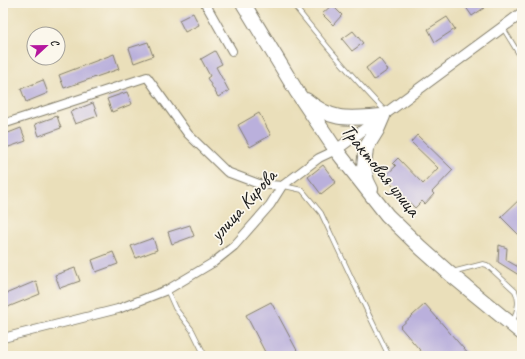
<svg xmlns="http://www.w3.org/2000/svg" width="525" height="359" font-family="Caveat,sans-serif">
	<style>
		.building { fill: #bab0dc }
		.lines { fill: none; stroke-linecap: round; stroke-linejoin: round }
		.service-casing { stroke: #837e6b; stroke-width: 5.5 }
		.minor-casing { stroke: #837e6b; stroke-width: 10 }
		.tertiary-casing { stroke: #837e6b; stroke-width: 12 }
		.trunk-casing { stroke: #837e6b; stroke-width: 16 }
		.service { stroke: #fff; stroke-width: 4 }
		.minor { stroke: #fff; stroke-width: 8 }
		.tertiary { stroke: #fff; stroke-width: 10 }
		.trunk { stroke: #fff; stroke-width: 14 }
		.labels { text-anchor: middle; dominant-baseline: central; stroke-width: 3.5; stroke-linejoin: round; paint-order: stroke }
		.street-label { font-size: 20px; fill: #1c1c1c; stroke: #fbf7ec }
	</style>
	<rect width="100%" height="100%" fill="#fbf7ec"/>
	<filter id="ink" filterUnits="userSpaceOnUse"><feTurbulence type="fractalNoise" baseFrequency=".025" numOctaves="2"/><feDisplacementMap in="SourceGraphic" scale="8" xChannelSelector="R" yChannelSelector="G"/><feConvolveMatrix kernelMatrix="1 2 1 2 8 2 1 2 1" color-interpolation-filters="sRGB"/></filter>
	<filter id="wash" filterUnits="userSpaceOnUse"><feTurbulence type="fractalNoise" baseFrequency=".012" numOctaves="4" result="noise"/><feDisplacementMap in="SourceGraphic" scale="16" xChannelSelector="R" yChannelSelector="G"/><feGaussianBlur stdDeviation="0.9" result="paint"/><feColorMatrix in="noise" values="0 0 0 0 0 0 0 0 0 0 0 0 0 0 0 0 0 1.4 0 .05"/><feComposite in="paint" operator="in"/></filter>
	<g filter="url(#wash)">
		<rect width="100%" height="100%" fill="#eadfba"/>
		<g id="blocks">
			<path class="building" d="M463,3H481L484,8L472,16Z
				M332,5L342,15L333,25L322,14Z
				M193,13L199,25L185,32L179,20Z
				M447,17L455,29L435,42L428,29Z
				M353,31L363,43L352,51L342,39Z
				M148,42L153,56L134,63L129,48Z
				M215,51L222,64L216,67L229,91L218,97L207,78L210,76L201,59Z
				M114,54L119,69L64,88L59,75Z
				M379,58L388,70L374,80L366,68Z
				M43,80L48,93L26,102L21,89Z
				M127,92L132,104L112,112L107,99Z
				M93,103L98,116L75,124L70,112Z
				M259,113L271,135L250,147L238,125Z
				M57,116L61,128L39,136L35,124Z
				M21,128L26,141L3,149V135Z
				M417,135L453,170L432,192L434,194L425,204L422,201L415,208L384,177L396,166L393,163L398,158L423,184L438,168L411,142Z
				M323,165L336,182L321,194L308,177Z
				M522,197V238L501,217Z
				M190,225L194,236L172,244L168,232Z
				M153,238L157,250L136,258L131,246Z
				M499,245L507,248L506,260L522,269V277L498,262Z
				M113,252L118,264L96,272L92,260Z
				M75,268L80,281L60,288L55,275Z
				M36,281L40,294L3,309V295Z
				M271,302L300,356H267L246,315Z
				M425,304L470,356H425L400,327Z"/>
		</g>
	</g>
	<g filter="url(#ink)">
		<use href="#blocks" fill-opacity="0" stroke="#837e6b" stroke-width="1"/>
		<g class="lines">
			<defs>
				<path id="service" d="M292,3C322,41 352,77 386,112
					M503,28L522,59
					M284,186L302,190L321,213L369,315L389,356
					M452,272L483,264L487,265L515,291C521,302 516,312 513,323
					M167,290L175,308L192,330L205,356"/>
				<path id="minor" d="M205,3L232,51
					M3,124L147,77L188,134L227,172L259,184L282,186
					M3,338L118,309L167,290L214,262L234,246L270,205L282,186L319,158L336,150"/>
				<path id="tertiary" d="M336,150L522,13"/>
				<path id="trunk" d="M243,3L297,92L336,150L387,215L421,248L449,273L522,333
					M306,100C334,123 350,118 383,116L377,130L366,148L364,167L367,181L371,189"/>
			</defs>
			<use href="#service" class="service-casing"/>
			<use href="#minor" class="minor-casing"/>
			<use href="#tertiary" class="tertiary-casing"/>
			<use href="#trunk" class="trunk-casing"/>
			<use href="#service" class="service"/>
			<use href="#minor" class="minor"/>
			<use href="#tertiary" class="tertiary"/>
			<use href="#trunk" class="trunk"/>
		</g>
	</g>
	<g class="labels">
		<g class="street-label">
			<text transform="translate(381 170) rotate(51)">Трактовая улица</text>
			<text transform="translate(243 205) rotate(-48)">улица Кирова</text>
		</g>
	</g>
	<rect width="525" height="359" fill="none" stroke="#fbf7ec" stroke-width="16"/>
	<g transform="translate(46 46) rotate(68)"><circle r="19" fill="#fbf7ec" stroke="#a29f99"/>
	<path d="M0-3L7 15L0 10L-7 15Z" fill="#b5179e"/>
	<text y="-6" font-size="11" font-weight="bold" text-anchor="middle" fill="#1c1c1c">С</text>
	</g>
</svg>
